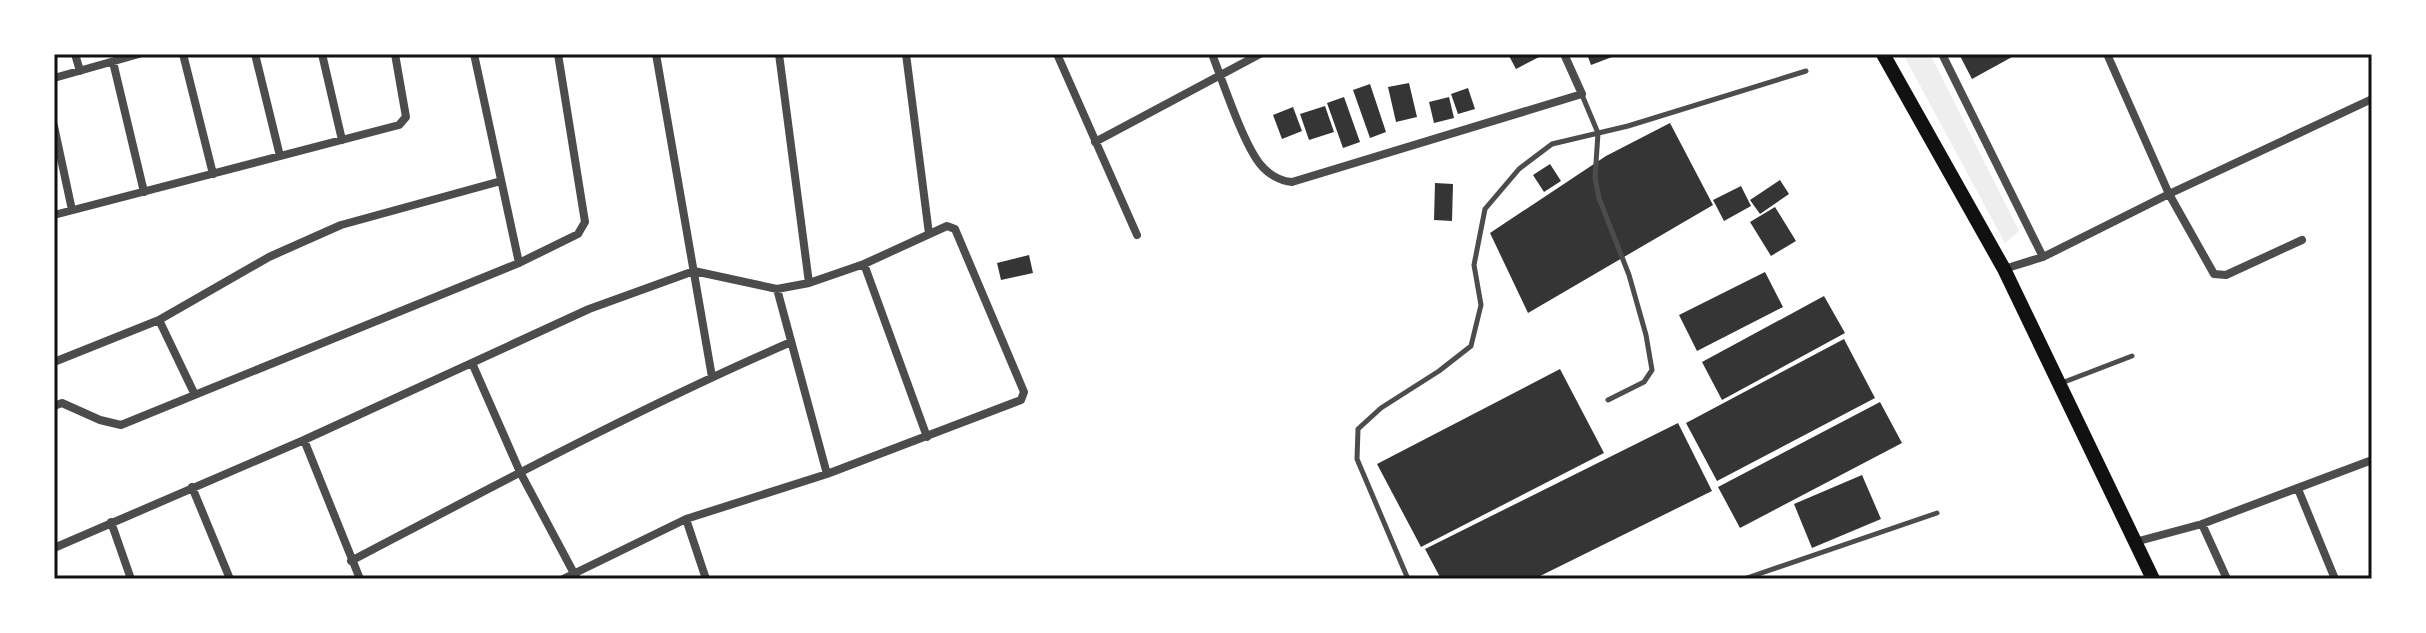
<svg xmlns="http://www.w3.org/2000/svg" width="2426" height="633" font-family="Arial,sans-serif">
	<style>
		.green { fill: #eee }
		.building { fill: #353535 }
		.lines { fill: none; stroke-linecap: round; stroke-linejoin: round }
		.service { stroke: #4c4c4c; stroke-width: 5 }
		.minor { stroke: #4c4c4c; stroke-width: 8 }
		.secondary { stroke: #111; stroke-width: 14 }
		.neatline { fill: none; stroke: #111; stroke-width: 3 }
	</style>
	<rect width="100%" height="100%" fill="#fff"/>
	<path class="green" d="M1903,54H1930L2019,231L2005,243Z"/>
	<path class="building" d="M1508,54H1545L1516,69Z
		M1587,54H1620L1591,65Z
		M1959,54H2011L2012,57L1972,79Z
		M1409,83L1417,117L1396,122L1388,87Z
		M1370,84L1386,132L1370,138L1353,90Z
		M1468,88L1475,109L1458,114L1451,94Z
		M1344,97L1360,142L1343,148L1327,103Z
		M1449,97L1454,118L1434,123L1429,102Z
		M1325,106L1334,132L1309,140L1300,114Z
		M1293,107L1302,131L1282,139L1273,115Z
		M1670,123L1713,205L1528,313L1490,233L1606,156Z
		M1550,164L1561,181L1544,192L1533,175Z
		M1780,180L1789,194L1760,214L1750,200Z
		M1435,183L1453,184L1452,221L1434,220Z
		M1741,186L1751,206L1724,221L1713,200Z
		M1775,207L1796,241L1771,256L1750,222Z
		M1029,255L1033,273L1001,280L997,263Z
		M1765,272L1783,307L1697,351L1679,315Z
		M1824,296L1845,333L1722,400L1702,362Z
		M1844,339L1875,398L1717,481L1686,423Z
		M1560,369L1604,453L1421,547L1377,464Z
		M1880,402L1902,443L1740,528L1718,487Z
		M1678,423L1712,491L1534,579H1441L1425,549Z
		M1862,475L1881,519L1812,548L1794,504Z"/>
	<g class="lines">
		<path class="service" d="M1582,95L1598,133L1595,178L1599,198L1629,275L1646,335L1652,370L1644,382L1608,400
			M2059,384L2132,356
			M1408,579L1357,459L1358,429L1381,408L1439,371L1471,346L1481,305L1474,265L1485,209L1519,169L1552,144L1628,126L1806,71
			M1744,579L1937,513"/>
		<path class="minor" d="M75,54L80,71
			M183,54L213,174
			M255,54L280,156
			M322,54L342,140
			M474,54L519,263
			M656,54L712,377
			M779,54L809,283
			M906,54L929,234
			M1057,54L1137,235
			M1212,54C1223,82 1243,143 1260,164C1268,174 1280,181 1292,182L1582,94L1564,54
			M1942,54L2043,257
			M2107,54L2169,194L2214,274L2226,275L2302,240
			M113,62L144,192
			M54,78L139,54
			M54,126L72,210
			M1095,142L1260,54
			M54,215L399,125L406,117L395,54
			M864,264L927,437
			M2004,269L2043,257L2169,194L2372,99
			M777,289L827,474
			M159,320L195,395
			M54,362L159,320L269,257L341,225L501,181
			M472,363L520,472L577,579
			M54,406L62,403L100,420L121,425L519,263L578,234L585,222L558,54
			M304,440L360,579
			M192,487L230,579
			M2298,489L2335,579
			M686,519L706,579
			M111,522L131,579
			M2202,524L2227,579
			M2135,542L2202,524L2372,460
			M54,548L304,440L589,309L694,271L777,289L809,283L864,264L947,226L955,229L1024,392L1021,400L827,474L686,519L563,579
			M351,561C496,485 641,407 791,342"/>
		<path class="secondary" d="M1883,54L2004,269L2153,579"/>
	</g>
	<rect width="2426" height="633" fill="none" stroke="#ffffff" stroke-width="112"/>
	<rect x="56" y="56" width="2314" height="521" class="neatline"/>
</svg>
